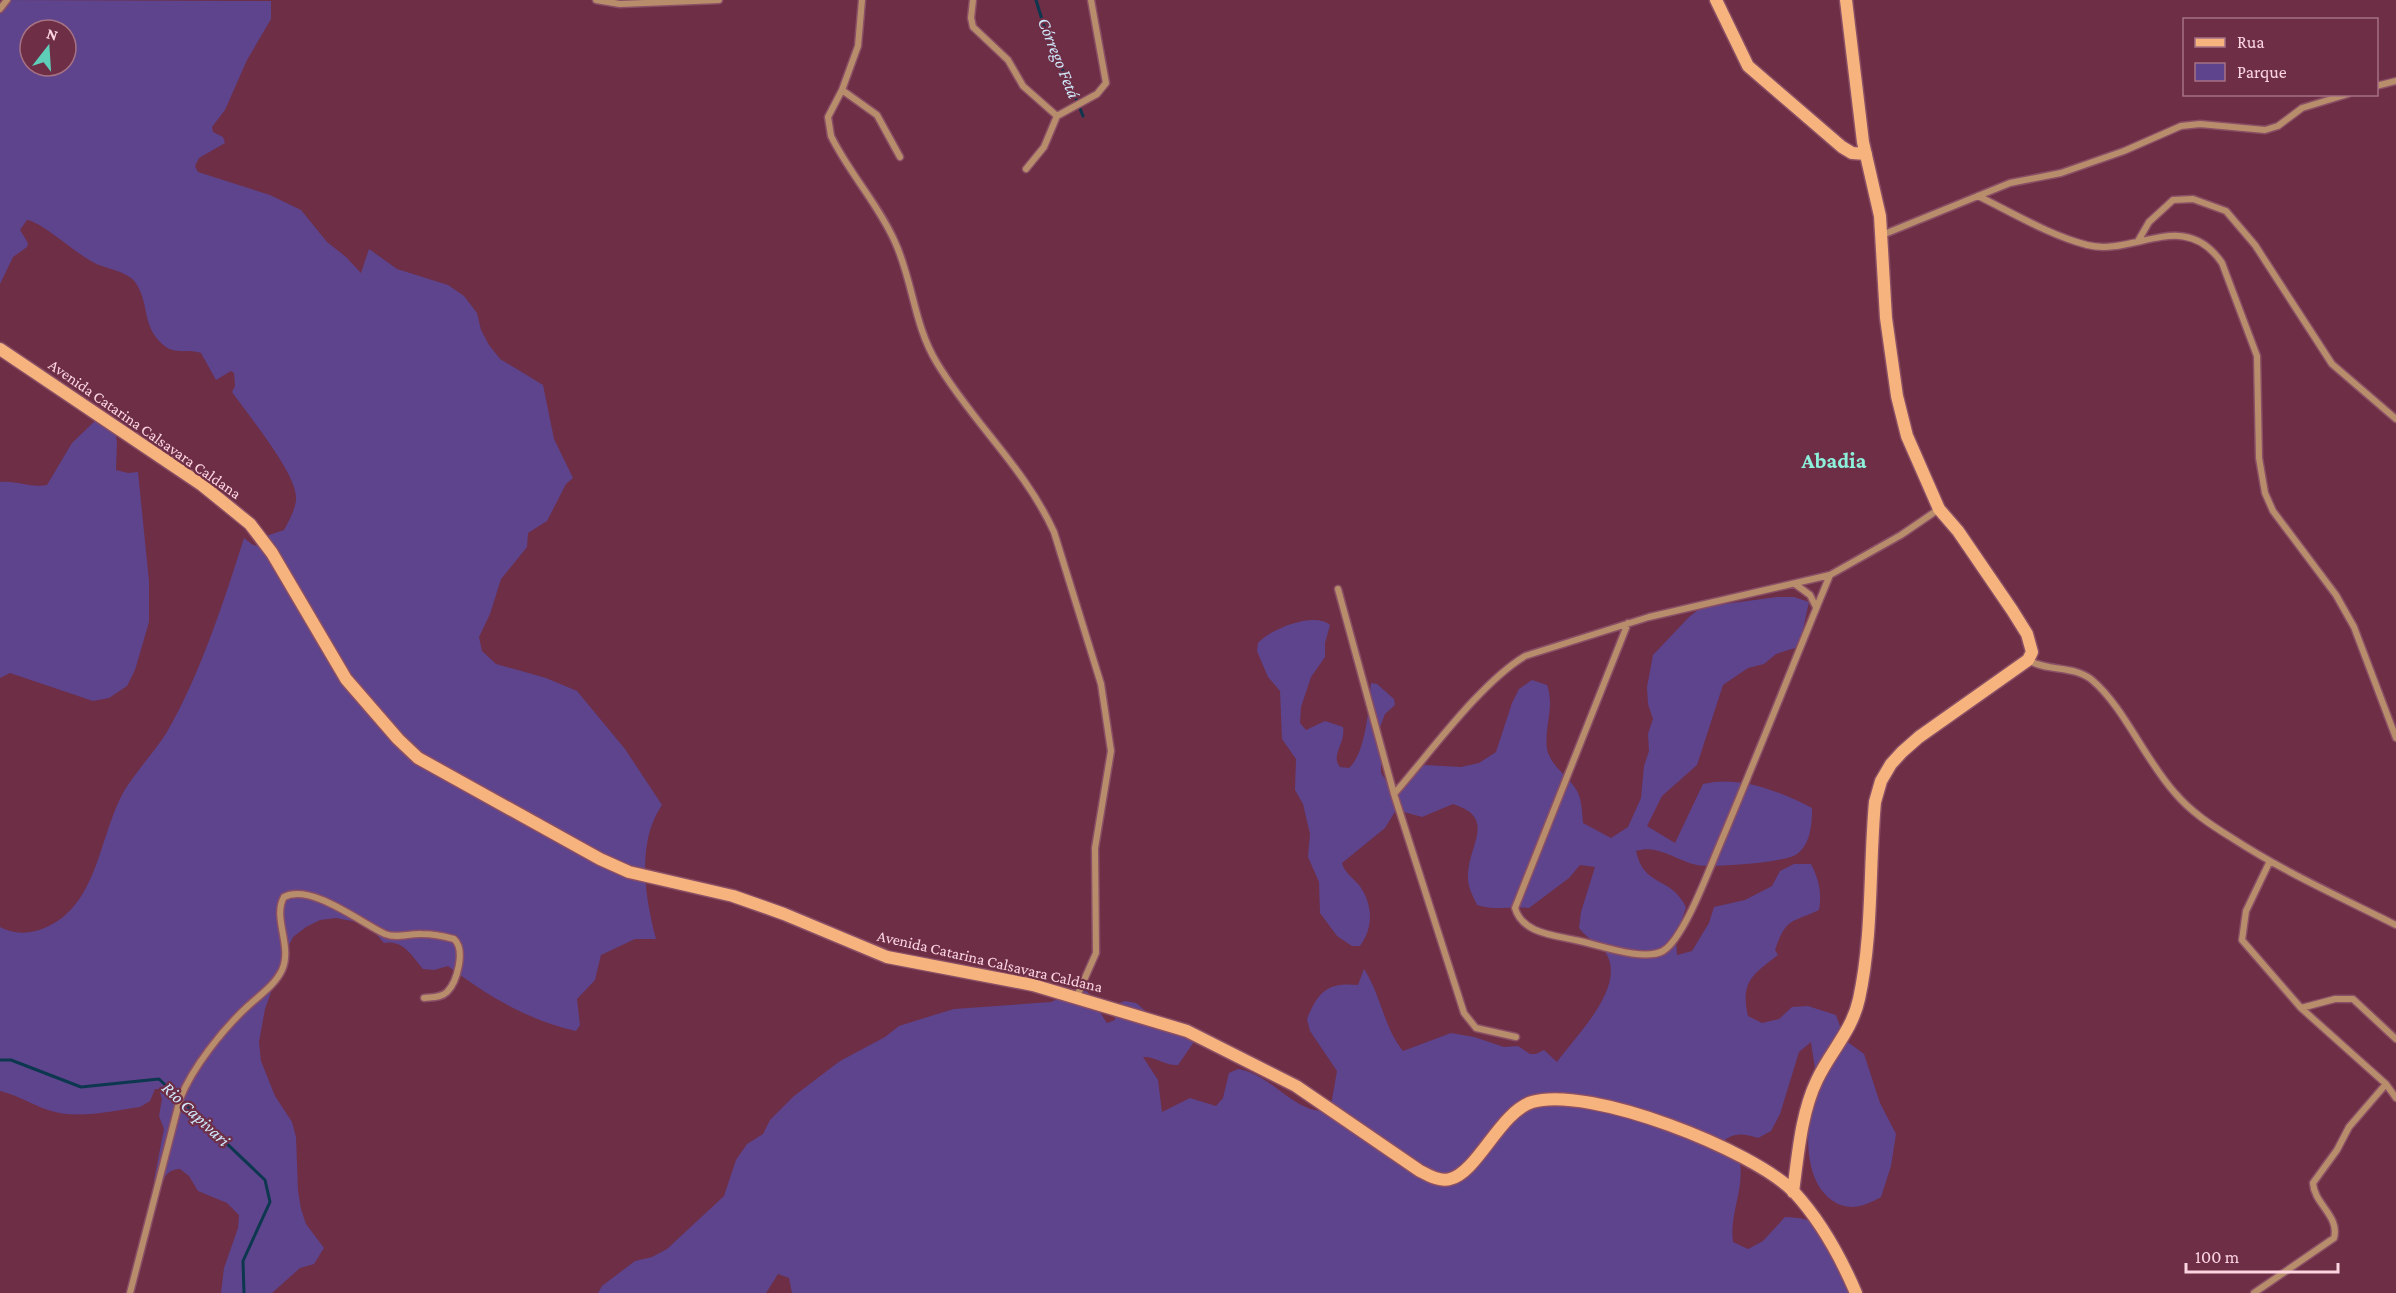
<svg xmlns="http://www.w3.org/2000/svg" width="2396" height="1293" font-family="'Crimson Pro',serif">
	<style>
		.green { fill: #5e448c; fill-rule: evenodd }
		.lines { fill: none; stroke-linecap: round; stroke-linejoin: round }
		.stream { stroke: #0c374f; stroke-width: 3 }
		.street-casing { stroke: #8a4f65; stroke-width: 9 }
		.secondary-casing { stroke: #8a4f65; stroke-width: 15 }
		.street { stroke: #b88d6b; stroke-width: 6 }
		.secondary { stroke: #f7b37d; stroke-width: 12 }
		.labels { text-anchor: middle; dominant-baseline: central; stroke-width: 4.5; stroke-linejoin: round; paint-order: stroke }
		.street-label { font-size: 16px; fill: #fdd5e1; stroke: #6d2e46 }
		.water-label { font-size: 18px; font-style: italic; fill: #cfe9fb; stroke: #6d2e46 }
		.district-label { font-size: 22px; font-weight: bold; fill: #8cf0db; stroke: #6d2e46 }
	</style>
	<rect width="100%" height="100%" fill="#6d2e46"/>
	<path class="green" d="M3,0L271,1V19L247,60L225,110L212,127L213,132L223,137L225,143L199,158L195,166L198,172L270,195L301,210L327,242L346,257L361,273L369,249L397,269L448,285L464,296L477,313L481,330L489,345L500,359L543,385L554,439L573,478L566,484L547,521L528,533L527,547L501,579L490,614L479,637L482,651L496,664L546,678L577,691L625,749L662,805C636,843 645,898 656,939H635L601,955L595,980L577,999L580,1025L576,1031C527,1020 488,996 448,966L434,970L423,969C412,956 403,939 384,943L369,926L352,921L336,918L320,920L306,927L293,937L286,951L265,1009L259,1042L261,1061L275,1096L292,1122L296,1137L298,1191L301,1209L306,1224L324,1248L314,1264L300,1268L272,1293H221L224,1268L238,1228L239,1215L227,1203L198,1191L189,1176L180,1169C160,1170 166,1186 155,1195L154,1180L164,1129L159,1116L162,1099L159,1089H155L150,1101L140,1107C112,1111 76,1120 48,1110C31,1104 17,1095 0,1091V927C13,934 25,934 39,930C95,912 98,844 120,799C129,779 154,753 167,732C200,675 224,601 244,538L253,545L260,546L263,537L284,530C289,521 295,510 296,500C299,476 248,415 232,392L235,386L234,373L231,371L216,380L201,353C190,349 175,354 166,347C141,328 150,306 137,285C129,270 106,270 93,262C75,253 42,222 27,220L20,230L28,243L27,247L13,257L0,284V3ZM30,30H66V66H30Z
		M99,417L112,420L117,441L116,470L128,473L138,472L149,581V622L135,670L127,686L109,698L93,701L10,673L0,678V482C16,480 30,488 47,485L72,443Z
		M1777,597H1794L1809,602L1802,634L1795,648L1776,654L1764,664L1748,668L1723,685L1697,765L1662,796L1647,826L1675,843L1703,784C1739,775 1779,791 1812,808C1812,823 1811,844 1797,854C1785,863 1711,868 1697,865C1674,860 1659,844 1636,851C1644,888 1670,875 1686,907L1676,938L1677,955L1692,951L1709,923L1714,907L1745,900L1772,886L1780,871L1794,864H1811C1819,880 1822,892 1819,910C1792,923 1786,917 1775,950L1778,955C1753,974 1740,982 1748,1016L1762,1023L1779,1019L1792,1007L1808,1006L1836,1015L1845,1040L1864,1054L1880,1103L1896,1134L1891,1166L1881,1197C1865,1206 1849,1212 1833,1201C1804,1181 1807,1138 1810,1106C1811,1096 1816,1084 1815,1074C1815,1063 1812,1052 1811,1042L1799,1052L1780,1114L1771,1131L1758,1138C1740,1132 1730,1133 1717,1147L1739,1156C1746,1190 1729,1211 1733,1242L1748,1249L1763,1241L1785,1217C1839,1218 1838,1250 1850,1293H792L789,1278L778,1274L766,1293H598L602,1286L635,1261L652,1257L667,1249L724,1196L736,1160L747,1144L763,1134L770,1120L794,1096L840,1061L885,1037L899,1026L934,1015L954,1009L1051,1002L1083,988C1092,993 1099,1012 1107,1023L1115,1020L1114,1005L1125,1001L1136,1003L1148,1013L1196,1039L1178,1065C1165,1066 1155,1056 1143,1057L1158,1080L1162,1112L1190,1098L1216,1106L1223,1098L1229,1073L1238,1069C1274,1075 1294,1115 1330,1111L1337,1071L1310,1031L1307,1019C1318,992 1327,982 1358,985L1364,969C1381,995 1384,1028 1403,1051L1451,1033L1474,1037L1504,1047L1518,1046L1530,1054H1536L1544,1050L1557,1062C1577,1034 1631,983 1603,949C1596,941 1588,940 1579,928L1581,912L1595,867L1580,865L1569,878L1529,908C1511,906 1495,911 1477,905C1472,894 1467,886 1468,874C1469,844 1497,818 1453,804L1422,817L1404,812L1399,805L1385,828L1342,863C1344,872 1353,878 1359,885C1373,904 1374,927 1360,946H1352L1337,936L1320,913L1319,882L1308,857L1310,834L1303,804L1295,790L1296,759L1282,739L1280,691L1268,677L1257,651L1258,643C1270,629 1315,611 1330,625L1325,643V657L1311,677L1301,707L1300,723L1306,730L1325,721L1343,727C1346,743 1330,755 1340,767L1349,768C1366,753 1369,706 1371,683L1377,684L1394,699L1395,705L1385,714L1377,735L1381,749V773L1396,795L1400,781L1425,765L1461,767L1479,763L1496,752L1512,703L1519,689L1532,680L1547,685C1555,707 1544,726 1547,749C1551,767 1568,775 1577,791C1582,800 1582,812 1583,823L1611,838L1628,827L1641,798L1644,766L1649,751L1648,734L1653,719L1648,704L1647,687L1653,655L1689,617L1702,607Z"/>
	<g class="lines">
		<path class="stream" d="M1036,0L1051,49L1069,81L1083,116
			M0,1060H11L81,1087L159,1079L265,1180L270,1202L243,1261L244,1293"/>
		<defs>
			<path id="street" d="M596,0L620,4L719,0
				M862,0L858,46L842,90L828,117L831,136C849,173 879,205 895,242C913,281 914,326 937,363C973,423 1025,468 1054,532L1101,684L1111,751L1095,848L1096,953L1077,996
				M973,0L971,18L973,27L1008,60L1023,86L1057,116
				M0,9L7,0
				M2376,86L2396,81
				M842,90L877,115L900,157
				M1026,169L1044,147L1057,116L1097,94L1106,83L1091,0
				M1978,196C2013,213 2049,235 2087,245C2134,257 2184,207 2222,263L2257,356L2259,458L2265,493L2273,511L2336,595L2354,627L2396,738
				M1882,235L2010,183L2061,173L2124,151L2181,126L2200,124L2265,130L2278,126L2302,108L2348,94
				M2138,241L2149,222L2173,200L2193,199L2226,211L2255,245L2332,364L2396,419
				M1795,584L1810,595L1816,607
				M1338,589L1394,794L1464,1013L1476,1028L1516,1037
				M1628,623L1515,908C1522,933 1553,935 1575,940C1597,944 1643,962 1663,951C1684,939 1710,867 1720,844C1758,754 1793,664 1830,575
				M2028,660C2048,672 2074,665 2092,680C2124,707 2145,760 2175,793C2191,812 2211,825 2232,838C2284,872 2340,897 2396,925
				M1394,794C1430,753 1480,683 1525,656L1649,617L1830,575L1901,535L1939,509
				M2301,1008L2335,999H2353L2396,1039
				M2386,1084L2396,1098
				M130,1293L180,1099C192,1068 223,1029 248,1006C260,995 275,985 282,970C293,946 272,918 284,897C311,883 361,923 385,934C398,939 409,933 422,934C432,934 443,936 454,939C466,950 457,982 447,992C441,998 432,997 424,998
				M2254,1293L2334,1238C2340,1216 2314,1204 2313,1183L2337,1150L2349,1127L2386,1084L2301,1008L2242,940L2246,911L2269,863"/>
			<path id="secondary" d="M1716,0L1748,66L1842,147L1852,153L1866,154
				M0,349L202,485L250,524L272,553L346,679L398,739L418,758L600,859L629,872L733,896L784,914L887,957L1033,985L1187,1031L1296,1086L1420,1171C1429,1175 1439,1182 1450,1179C1477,1173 1500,1112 1532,1102C1589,1085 1753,1150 1794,1192C1820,1220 1841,1258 1856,1293
				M1793,1192C1798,1155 1801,1113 1817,1080C1830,1052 1852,1031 1859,999C1873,935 1869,867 1875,802L1881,781L1891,764L1902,752L1919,737L2028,660L2032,652L2027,634L2012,610L1958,531L1939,509L1907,436L1897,396L1886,318L1880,216L1863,142L1846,0"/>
		</defs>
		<use href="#street" class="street-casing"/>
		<use href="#secondary" class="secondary-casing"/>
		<use href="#street" class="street"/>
		<use href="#secondary" class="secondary"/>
	</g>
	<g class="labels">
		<g class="street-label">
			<text transform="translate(145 429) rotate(35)">Avenida Catarina Calsavara Caldana</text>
			<text transform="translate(990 961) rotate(13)">Avenida Catarina Calsavara Caldana</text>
		</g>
		<g class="water-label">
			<text transform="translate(1059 58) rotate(68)">Córrego Fetá</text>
			<text transform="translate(196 1114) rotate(43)">Rio Capivari</text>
		</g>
		<g class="district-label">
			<text x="1834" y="460">Abadia</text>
		</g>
	</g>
	<rect x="2183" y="18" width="195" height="78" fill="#6d2e46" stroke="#a77184" stroke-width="1.5"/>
	<rect x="2195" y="38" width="30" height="9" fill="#f7b37d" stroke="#a77184" stroke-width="1.5"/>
	<text x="2237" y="48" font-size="18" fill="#fdd5e1">Rua</text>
	<rect x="2195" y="63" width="30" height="18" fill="#5e448c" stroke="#a77184" stroke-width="1.5"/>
	<text x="2237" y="78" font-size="18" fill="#fdd5e1">Parque</text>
	<g transform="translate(48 48) rotate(17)"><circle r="28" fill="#6d2e46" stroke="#a77184" stroke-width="1.5"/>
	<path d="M0-4.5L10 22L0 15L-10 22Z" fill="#5eceb8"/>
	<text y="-9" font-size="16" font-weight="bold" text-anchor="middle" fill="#fdd5e1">N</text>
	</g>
	<path d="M2186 1263v9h152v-9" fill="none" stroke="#fdd5e1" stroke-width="3"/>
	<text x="2195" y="1263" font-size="18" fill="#fdd5e1" stroke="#6d2e46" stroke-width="4.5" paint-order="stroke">100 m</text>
</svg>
